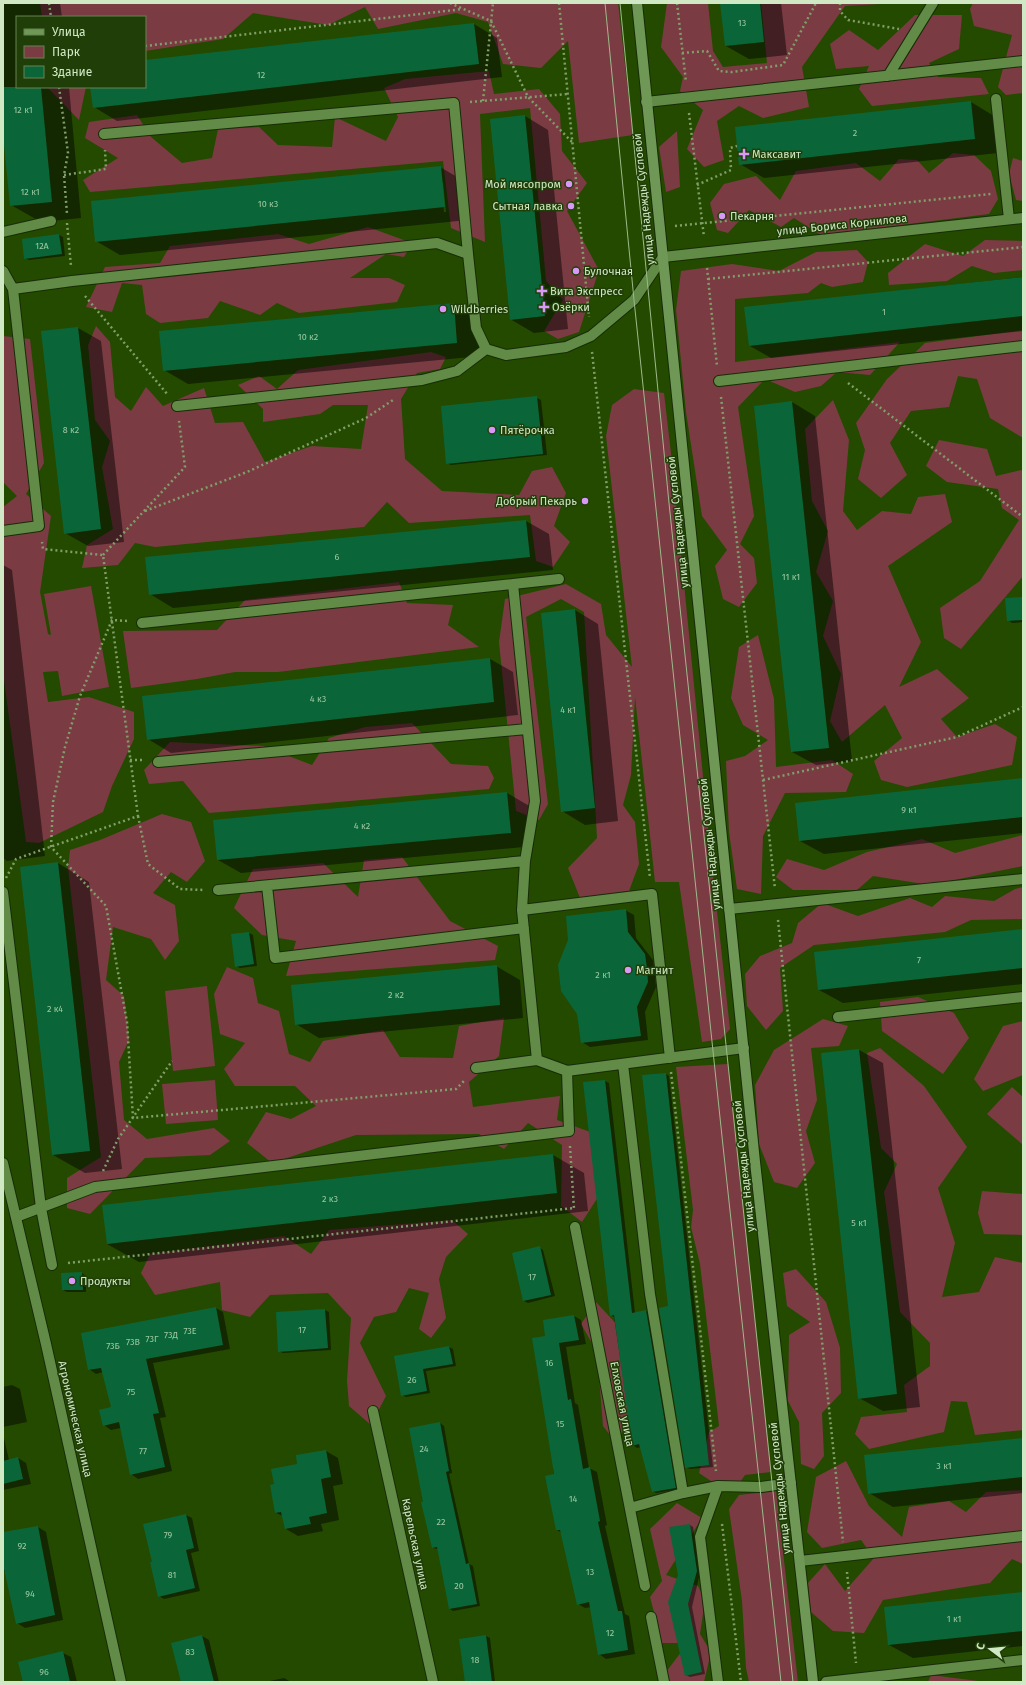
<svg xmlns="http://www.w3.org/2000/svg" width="1026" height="1685" font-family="'Fira Sans',sans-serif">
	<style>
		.green { fill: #7b3b43 }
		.shadow { fill: #0007; fill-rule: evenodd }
		.building { fill: #0a6638 }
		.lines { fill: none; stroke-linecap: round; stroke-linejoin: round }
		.lane-casing { stroke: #172c08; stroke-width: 12 }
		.street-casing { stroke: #172c08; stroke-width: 12 }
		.secondary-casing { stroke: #172c08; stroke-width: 12 }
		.path { stroke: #809e69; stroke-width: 2.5; stroke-dasharray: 2 3; stroke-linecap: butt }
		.lane { stroke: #618b46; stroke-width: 10 }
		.street { stroke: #618b46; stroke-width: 10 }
		.secondary { stroke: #6f9856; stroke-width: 10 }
		.tram { stroke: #9eba8b; stroke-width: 1 }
		.poi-dot { fill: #d99af7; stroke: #203e08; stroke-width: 1.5 }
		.labels { text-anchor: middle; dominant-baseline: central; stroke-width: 3; stroke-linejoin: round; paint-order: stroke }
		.number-label { font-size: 9px; fill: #9ec8a1 }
		.poi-label { font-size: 11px; fill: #d0e8c4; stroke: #203e08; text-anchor: start }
		.street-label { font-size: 11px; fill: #d0e8c4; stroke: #203e08 }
	</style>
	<rect width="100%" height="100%" fill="#244a00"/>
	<path class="green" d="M40,3H618L633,135L579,143L568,41L541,68L503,64L488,22L456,13L378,29L365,7L328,25L253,13L223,39L145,51V17H42Z
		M667,3H708L713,51L723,67L767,63L761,3H898L845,6L802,67L809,107L763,118L739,106L717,121L724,160L704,167L687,149L703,110L680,91L683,77L661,47Z
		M973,3H1023V93L1006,95L998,87L1012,35L974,26L970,9Z
		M915,15H962L959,49L929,63L938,77L981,78L989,94L872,106L859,89L869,66L836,69L830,44L849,30L878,50Z
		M489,71L494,94L539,89L560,114L562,151L587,183L567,211L599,270L579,332L558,339L544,331L563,300L546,281L530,108L480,114L485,242L451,228L443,161L90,192L83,180L118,158L85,138L89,122L137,115L151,137L182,163L212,158L218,129L259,127L278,145L332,147L335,117L386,141L398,117L384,88L405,79Z
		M48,87H86L79,120L48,88Z
		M677,131L680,187L666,192L659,147Z
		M953,153L974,155L991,171L998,199L989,214L821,235L794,218L781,227L749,210L728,233L717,230L710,203L724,184L756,176L780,200L796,171L856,163L880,181L899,159L917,160L929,173Z
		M1013,158L1023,161V201L1016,200L1009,174Z
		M368,227L412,243L404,257L386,254L350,278H389L405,285L397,302L299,313L277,303L260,315L220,301L208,318L160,323L146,314L142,285L122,283L112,312L86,307L105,267L160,263L170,246L278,234L309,244Z
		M985,240L1023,241V270L994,273L972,266L947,281L889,285L888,273L925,244L963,256Z
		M857,250L868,262L863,282L832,287L821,283L808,293L735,299V362L900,342L870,375L837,372L821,386L795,392L765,379L738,407L754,516L740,544L754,558L757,583L739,607L723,599L715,566L727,550L702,516L686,412L676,310L681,271L732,264L779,271L816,252Z
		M96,326L110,342L115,397L131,411L146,387L163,406L204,388L215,423L243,422L265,462L312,446L361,449L368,405H333L320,414L263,422V409L238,385L259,376L277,389L298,370L431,352L446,357L440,369L417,373L401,399L405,459L442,491L519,495L532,471L552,467L566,493L554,526L570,542L553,567L536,561L530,515L409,523L387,502L364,527L155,547L135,543L118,565L82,568L87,545L113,529L102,467L110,441L95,420L88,345Z
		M1023,330V438L990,418L977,379L958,376L949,407L911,411L890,443L907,475L881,498L858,479L865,450L856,423L887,379L925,343Z
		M3,336L30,339L44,463L26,494L51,516L40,592L48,634L51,635L44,594L91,586L109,687L62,696L58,671L43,672L48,702L89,697L134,712V739L112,786L103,812L39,843L26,842L3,673V507L17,496L3,482Z
		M634,389L664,393L672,462L711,857L730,1029L721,1039L702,1042L679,882H655L635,697L631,775L623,805L635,822L639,864L629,891L580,898L568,868L597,838L584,612L561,599L526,617L548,804L539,820L516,811L499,642L505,599L566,584L601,604L606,635L632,667L606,436L612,405Z
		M833,400L849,440L843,511L857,530L882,511L911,514L918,497L945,494L952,522L888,566L921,642L899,687L937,669L969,698L941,719L957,737L995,724L1017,737L1012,765L907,787L881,780L874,761L902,738L885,705L842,742L830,721L841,674L823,636L833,601L816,572L828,531L812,501L805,429Z
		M939,440L987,449L996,476L1021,470L1023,472V576L961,649L944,638L940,608L980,581L1019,520L1002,508L998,489L947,482L926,466Z
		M399,582L407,603L453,605L448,625L479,647L278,672H235L197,679L131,688L123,631L217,630L245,600Z
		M758,635L774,699L776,767L832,760L853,774L846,792L785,793L763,836L761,894L737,889L729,832L726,761L745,756L768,740L743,725L731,698L739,647Z
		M412,723L451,764L488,766L494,778L489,789L209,813L183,781L149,784L144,770L170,742L263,746L312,765L329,738L365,727Z
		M162,814L191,822L205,861L187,882L171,872L153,893L175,905L179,941L165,960L151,939L113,927L106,980L124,996L129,1040L119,1062L124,1120L147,1139L214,1128L230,1141L210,1155L145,1158L90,1214L67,1208V1178L101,1157L68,868L70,850L100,840Z
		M1023,835V866L930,885L873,876L857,890H793L776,877L787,859L824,870L867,852L922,839L955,853Z
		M402,857L450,921L498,946L495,960L286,976L296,941L262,935L234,908L253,869L323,863L358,897L364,860Z
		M1023,887V919L971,920L945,932L814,945L780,968L783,1011L766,1030L747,1006L745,974L760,956L792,943L798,923L822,903L858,916L910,898L932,907L945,896L994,901L1015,889Z
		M227,967L253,978L258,1003L279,1011L289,1054L310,1062L323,1041L383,1030L400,1057L453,1058L459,1026L504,1018L499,1056L469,1082L473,1107L560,1096L557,1120L596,1134L600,1194L582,1222L561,1206L562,1145L528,1123L504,1149L479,1134L356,1135L272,1163L247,1143L266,1112L291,1119L316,1106L295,1086H235L224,1069L245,1043L220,1034L214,994Z
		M207,986L215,1066L173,1071L165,991Z
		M918,997L954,1013L969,1038L943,1074L882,1031L880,1002Z
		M823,1019L848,1026L839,1046L811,1048L817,1100L806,1131L815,1163L797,1188L774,1182L759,1144L755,1085L774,1050Z
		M1023,1021V1075L983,1091L974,1079L1003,1026Z
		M880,1048L924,1086L967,1147L938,1188L955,1243L942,1297L979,1292L995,1257L1023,1263V1430L975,1435L967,1402L951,1401L944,1432L869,1449L855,1434L861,1417L907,1412L904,1385L930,1366V1343L900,1312L884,1192L897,1164L881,1148L867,1053Z
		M728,1064L771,1472L745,1475L740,1482L711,1481L699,1473L709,1432L719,1426L700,1264L691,1227L693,1210L676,1067Z
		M215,1080L218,1120L166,1124L162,1084Z
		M1012,1087L1023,1097V1142L1022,1144L987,1114Z
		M982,1191L1023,1194V1235L984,1234L978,1213Z
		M452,1220L468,1234L446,1257L439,1279L446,1318L431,1338L419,1329L429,1293L409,1288L396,1312L374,1317L360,1343L386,1396L371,1425L349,1406L347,1381L351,1318L328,1293L270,1295L250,1317L222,1310L220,1282L155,1295L141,1273L150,1254L284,1236L311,1254L329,1230Z
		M796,1269L826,1302L840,1348L841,1393L822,1413L824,1456L814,1469L801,1464L799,1422L788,1401L789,1335L810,1322L787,1306L783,1273Z
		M596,1302L620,1328L635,1423L613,1439L603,1426L597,1352L581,1324Z
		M846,1461L869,1506L902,1537L909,1507L949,1501L966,1512L986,1492L1023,1490V1564L1012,1559L990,1583L883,1600L864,1633L833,1631L811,1612L808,1583L825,1564L845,1591L874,1558L861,1540L822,1548L807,1532L816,1477Z
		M776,1491L798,1682H749L746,1668L742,1601L729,1509L739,1495Z
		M677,1503L702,1518L666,1575L698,1586L705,1600L700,1634L711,1652L704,1682H669L666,1672L688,1643H662L650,1597L662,1581L650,1529Z
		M931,1675L978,1681L980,1682H928Z"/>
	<path class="shadow" d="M3,3H60L62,17H17V87H69L81,218L41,222L11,205L3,122Z
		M721,3H781L787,55L749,59L726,46Z
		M474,24L497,38L502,77L117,121L94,107L91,87H145V61Z
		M971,102L994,116L998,153L764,178L740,164Z
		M525,116L548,130L568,329L534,333L510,319Z
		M440,167L464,181L468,220L120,255L96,241ZM441,182H443L446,212H444Z
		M59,235L63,237L65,256L29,260L25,258Z
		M1023,277V331L771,358L750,346L745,308Z
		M453,304L477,318L481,356L188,384L164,370Z
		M78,328L101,341L124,542L88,546L65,533Z
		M537,398L541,400L547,455L451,465L447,463Z
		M792,402L815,416L852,761L816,765L792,752Z
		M526,521L549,534L553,570L173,608L150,594Z
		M3,565L12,570L45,856L7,861L3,858Z
		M1023,598V622L1012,623L1008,620Z
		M575,610L598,624L618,821L585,825L562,811Z
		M490,659L513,672L518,715L171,753L148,739Z
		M1023,779V833L824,854L800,841Z
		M507,793L531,807L534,846L241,873L218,860Z
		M58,863L89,882L122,1169L85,1173L53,1155Z
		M625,910L634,915L636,938L653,960L656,987L645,1012L648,1040L590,1047L582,1042L578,1014Z
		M1023,930V984L843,1003L819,990Z
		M249,933L253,935L257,966L240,968L236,966L232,935Z
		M496,966L520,980L523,1018L319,1038L296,1024Z
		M859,1050L883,1063L920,1407L883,1411L859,1398L822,1054Z
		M666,1074L669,1076L713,1467L690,1469L686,1467L669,1307Z
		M605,1081L609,1083L635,1313L646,1311L650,1313L679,1489L656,1493L653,1491L641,1447L637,1448L633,1445L614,1317L611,1315Z
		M553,1155L584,1173L588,1211L139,1262L107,1244Z
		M540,1248L543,1250L555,1296L528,1303L524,1301Z
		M82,1273L86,1276V1292H67L63,1290Z
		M216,1308L223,1312L230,1349L153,1363L166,1417L160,1418L172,1471L138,1479L131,1474L121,1428L111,1430L104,1425L112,1408L103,1372L96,1374L89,1369Z
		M325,1310L329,1312L331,1350L283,1353L279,1351Z
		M574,1316L581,1320L586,1344L566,1347L575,1403L578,1405L589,1468L597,1472L607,1525L605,1526L625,1614L629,1616L635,1654L606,1659L599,1654L591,1607L585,1608L578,1604L562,1533L557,1530L546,1337Z
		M449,1347L453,1349L456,1366L426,1371L430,1393L406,1397L402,1395L395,1357Z
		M12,1385L20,1389L27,1422L3,1427V1387Z
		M440,1423L444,1426L452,1473L449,1474L469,1564L473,1566L480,1606L453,1611L450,1609L438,1549L433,1548L424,1502Z
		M3,1434L9,1460L18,1458L26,1463L31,1484L3,1490Z
		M1023,1439V1493L893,1507L869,1493Z
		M326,1451L338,1458L343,1484L333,1486L339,1520L321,1524L323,1531L298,1536L286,1529L283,1516L276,1513L275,1485Z
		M186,1515L192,1518L199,1551L191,1553L200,1591L164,1599L159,1596L153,1562Z
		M690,1525L693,1527L700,1573L692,1607L705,1674L690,1677L686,1675L679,1575Z
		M38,1527L46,1532L63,1620L25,1628L17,1623L6,1571L3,1572V1533Z
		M1023,1593V1646L913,1658L889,1645Z
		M202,1636L209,1640L219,1682H181Z
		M486,1636L490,1638L495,1682H462L465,1681Z
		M63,1653L71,1657L77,1682H24Z
		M284,1678L291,1682H265Z"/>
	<path class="building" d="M720,3H760L764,42L725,46Z
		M474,23L479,64L93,108L90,87H145V60Z
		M3,87H41L52,202L10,206L3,134Z
		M971,101L975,139L739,165L735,127Z
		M525,115L545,316L510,320L490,119Z
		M441,166L445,207L95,242L91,201Z
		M59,234L62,254L24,259L22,239Z
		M1023,277V316L749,346L744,307Z
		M454,303L457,343L163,371L159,331Z
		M78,327L101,529L64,534L41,331Z
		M537,396L543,454L446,464L441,406Z
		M792,401L829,748L791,752L754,406Z
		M526,520L530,557L149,595L145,557Z
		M1023,597V620L1007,621L1005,598Z
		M575,609L595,808L561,812L541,613Z
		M490,658L494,702L147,740L142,696Z
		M1023,778V817L799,841L795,803Z
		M507,792L511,833L217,860L213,820Z
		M58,862L90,1151L52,1155L20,867Z
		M626,909L628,932L645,954L647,968L648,982L637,1007L641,1036L581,1043L577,1014L561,991L558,965L568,940L566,916Z
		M1023,929V968L818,990L814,952Z
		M249,932L254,964L235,967L231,934Z
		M497,965L500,1005L295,1025L291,985Z
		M859,1049L897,1394L858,1399L821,1053Z
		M666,1073L709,1465L685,1468L659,1308L668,1306L642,1075Z
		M605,1080L632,1313L646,1310L676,1488L652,1492L639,1444L632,1446L614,1315L610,1316L583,1082Z
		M553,1154L557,1193L107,1244L102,1205Z
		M540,1246L551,1295L523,1301L512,1253Z
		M82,1272L83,1290H62L61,1273Z
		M216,1307L223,1345L146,1359L159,1413L153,1414L165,1467L130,1475L119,1422L103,1426L99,1410L111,1407L101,1368L88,1370L81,1333Z
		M325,1309L328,1348L278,1352L276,1312Z
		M574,1315L579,1340L559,1343L568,1400L571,1399L583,1469L590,1467L600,1521L598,1522L618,1611H622L628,1650L598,1655L589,1602L577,1605L560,1530H556L545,1476L554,1474L532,1338L545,1336L543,1320Z
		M449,1346L453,1364L423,1369L427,1391L401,1396L394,1356Z
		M440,1422L449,1471L446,1472L466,1564L469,1563L477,1604L449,1609L437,1547L432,1548L421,1502H423L409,1428Z
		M1023,1438V1477L868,1494L864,1455Z
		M326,1450L331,1477L321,1479L327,1513L309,1517L311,1524L285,1529L281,1512L275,1513L270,1485L274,1484L271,1469L297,1464L296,1455Z
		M18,1457L23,1479L3,1484V1461Z
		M186,1514L194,1548L186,1550L195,1588L158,1597L150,1562H152L143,1524Z
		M690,1524L697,1571L688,1604L702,1672L685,1676L668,1602L678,1575L669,1527Z
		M38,1526L55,1615L16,1624L3,1564V1532Z
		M1023,1592V1631L888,1645L884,1607Z
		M202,1635L214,1682H181L171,1643Z
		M486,1635L492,1682H465L459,1639Z
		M63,1651L70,1682H23L18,1662Z"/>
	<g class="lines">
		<defs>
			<path id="lane" d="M888,76L933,3
				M996,99L1009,219
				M646,102L1023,61
				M719,381L1023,346
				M513,584L559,579
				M142,623L513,584L535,801L525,861
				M158,762L527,729
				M267,886L275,958L524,928
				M218,890L525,861L522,910L537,1060
				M3,892L41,1208L52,1265
				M729,909L1023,879
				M522,910L652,894L670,1058
				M838,1017L1023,997
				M623,1064L650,1294L683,1493
				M476,1068L537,1060L567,1071L744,1048
				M16,1217L95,1187L569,1131L567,1071
				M718,1486L700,1537L718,1682
				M800,1561L1023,1536
				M826,1682L1023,1660"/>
			<path id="street" d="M104,134L454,103L468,254
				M3,232L51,221
				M3,271L13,289L39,526L3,531
				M13,289L72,281L437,243L468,254L476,328L486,349
				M486,349L506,355L566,347L591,336L634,300L663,257L1023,218
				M177,406L422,380L457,371L486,349
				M3,1163L46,1344L121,1682
				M575,1227L645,1586
				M373,1411L433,1682
				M630,1508L683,1493L718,1486L761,1487L791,1483
				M651,1617L664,1682"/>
			<path id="secondary" d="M637,3L755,1162L813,1682"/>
		</defs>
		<use href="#lane" class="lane-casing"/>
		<use href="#street" class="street-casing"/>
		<use href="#secondary" class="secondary-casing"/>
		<path class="path" d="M49,3L51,17
			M450,3L491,21L528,97L572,142
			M559,3L589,317
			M677,3L686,82
			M840,3V11L848,20L899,29
			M145,46L463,9
			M682,53L707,51L719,71L732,72L783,65L816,3
			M59,87L68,153L64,175L67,214
			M483,101L493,3
			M470,102L568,94
			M689,113L704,237
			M64,175L106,169L105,150
			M697,185L731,170L730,148L737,146
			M67,223L71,266
			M675,226L991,194
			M707,268L717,366
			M708,279L1023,247
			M85,296L168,395
			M592,352L650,878
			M848,383L1023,517
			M721,397L775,889
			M145,511L247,472L366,418L393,400
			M103,555L185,467L179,421
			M127,621L112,620L80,696L65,747L53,802L51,847L106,906L127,1022L133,1118L456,1089L465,1080
			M130,760H142
			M763,780L957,737L1023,707
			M138,816L148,864L180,889L204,890
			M6,878L16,859L138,816L103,555L43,549L42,542
			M778,920L843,1542
			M671,1072L716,1471
			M570,1146L574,1209
			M103,1171L118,1139L172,1061
			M68,1263L574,1208
			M722,1524L741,1682
			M847,1572L856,1663"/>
		<use href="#lane" class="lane"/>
		<use href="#street" class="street"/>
		<use href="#secondary" class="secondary"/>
		<path class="tram" d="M605,3L634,300L723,1146L781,1682
			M620,3L669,503L793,1682"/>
	</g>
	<g class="poi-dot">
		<path d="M742 148h4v4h4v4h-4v4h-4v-4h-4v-4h4z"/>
		<circle cx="569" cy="184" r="4"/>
		<circle cx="571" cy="206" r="4"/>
		<circle cx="722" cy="216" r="4"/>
		<circle cx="576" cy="271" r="4"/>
		<path d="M540 285h4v4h4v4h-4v4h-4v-4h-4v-4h4z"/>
		<path d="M542 301h4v4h4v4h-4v4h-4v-4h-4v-4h4z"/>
		<circle cx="443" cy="309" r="4"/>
		<circle cx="492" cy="430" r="4"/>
		<circle cx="585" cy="501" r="4"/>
		<circle cx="628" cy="970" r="4"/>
		<circle cx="72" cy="1281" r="4"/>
	</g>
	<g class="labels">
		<g class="number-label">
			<text x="742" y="23">13</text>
			<text x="261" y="75">12</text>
			<text x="23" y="110">12 к1</text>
			<text x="855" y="133">2</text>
			<text x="30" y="192">12 к1</text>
			<text x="268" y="204">10 к3</text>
			<text x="42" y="246">12А</text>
			<text x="884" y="312">1</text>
			<text x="308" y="337">10 к2</text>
			<text x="71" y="430">8 к2</text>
			<text x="337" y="557">6</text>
			<text x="791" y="577">11 к1</text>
			<text x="318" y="699">4 к3</text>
			<text x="568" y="710">4 к1</text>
			<text x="909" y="810">9 к1</text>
			<text x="362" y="826">4 к2</text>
			<text x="919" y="960">7</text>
			<text x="603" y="975">2 к1</text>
			<text x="396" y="995">2 к2</text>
			<text x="55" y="1009">2 к4</text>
			<text x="330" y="1199">2 к3</text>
			<text x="859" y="1223">5 к1</text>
			<text x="532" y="1277">17</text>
			<text x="302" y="1330">17</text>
			<text x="190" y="1331">73Е</text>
			<text x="171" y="1335">73Д</text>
			<text x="152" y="1339">73Г</text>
			<text x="133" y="1342">73В</text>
			<text x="113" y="1346">73Б</text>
			<text x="549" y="1363">16</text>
			<text x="412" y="1380">26</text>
			<text x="131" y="1392">75</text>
			<text x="560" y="1424">15</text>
			<text x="424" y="1449">24</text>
			<text x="143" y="1451">77</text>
			<text x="944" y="1466">3 к1</text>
			<text x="573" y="1499">14</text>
			<text x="441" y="1522">22</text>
			<text x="168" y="1535">79</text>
			<text x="22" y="1546">92</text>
			<text x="590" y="1572">13</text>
			<text x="172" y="1575">81</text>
			<text x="459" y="1586">20</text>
			<text x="30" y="1594">94</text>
			<text x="954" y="1619">1 к1</text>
			<text x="610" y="1633">12</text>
			<text x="190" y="1652">83</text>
			<text x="475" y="1660">18</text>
			<text x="44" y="1672">96</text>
		</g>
		<g class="poi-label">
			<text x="752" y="154">Максавит</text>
			<text x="561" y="184" text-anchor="end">Мой мясопром</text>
			<text x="563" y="206" text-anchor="end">Сытная лавка</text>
			<text x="730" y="216">Пекарня</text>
			<text x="584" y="271">Булочная</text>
			<text x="550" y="291">Вита Экспресс</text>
			<text x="552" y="307">Озёрки</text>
			<text x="451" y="309">Wildberries</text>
			<text x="500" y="430">Пятёрочка</text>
			<text x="577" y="501" text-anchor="end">Добрый Пекарь</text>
			<text x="636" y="970">Магнит</text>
			<text x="80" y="1281">Продукты</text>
		</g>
		<g class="street-label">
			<text transform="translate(644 199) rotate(-96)">улица Надежды Сусловой</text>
			<text transform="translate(842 225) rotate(-6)">улица Бориса Корнилова</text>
			<text transform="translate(678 522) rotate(-96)">улица Надежды Сусловой</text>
			<text transform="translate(710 844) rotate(-96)">улица Надежды Сусловой</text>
			<text transform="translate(744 1166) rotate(-96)">улица Надежды Сусловой</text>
			<text transform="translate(622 1404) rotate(79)">Елховская улица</text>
			<text transform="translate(75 1419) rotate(77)">Агрономическая улица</text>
			<text transform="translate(780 1488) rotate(-96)">улица Надежды Сусловой</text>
			<text transform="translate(415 1544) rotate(78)">Карельская улица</text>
		</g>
	</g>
	<rect width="1026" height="1685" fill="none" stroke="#d0e8c4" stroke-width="8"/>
	<rect x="16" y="16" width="130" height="72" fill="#203e08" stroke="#668253"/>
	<rect x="24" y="29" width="20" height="6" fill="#6f9856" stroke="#668253"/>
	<text x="52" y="36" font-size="12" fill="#d0e8c4">Улица</text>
	<rect x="24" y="46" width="20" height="12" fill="#7b3b43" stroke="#668253"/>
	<text x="52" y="56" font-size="12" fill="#d0e8c4">Парк</text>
	<rect x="24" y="66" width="20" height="12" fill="#0a6638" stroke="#668253"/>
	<text x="52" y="76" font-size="12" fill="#d0e8c4">Здание</text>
	<g transform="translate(990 1649) rotate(286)" stroke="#203e08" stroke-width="3" paint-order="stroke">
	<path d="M0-3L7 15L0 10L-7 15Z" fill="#d0e8c4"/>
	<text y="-6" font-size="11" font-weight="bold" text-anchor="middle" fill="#d0e8c4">С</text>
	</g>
</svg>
